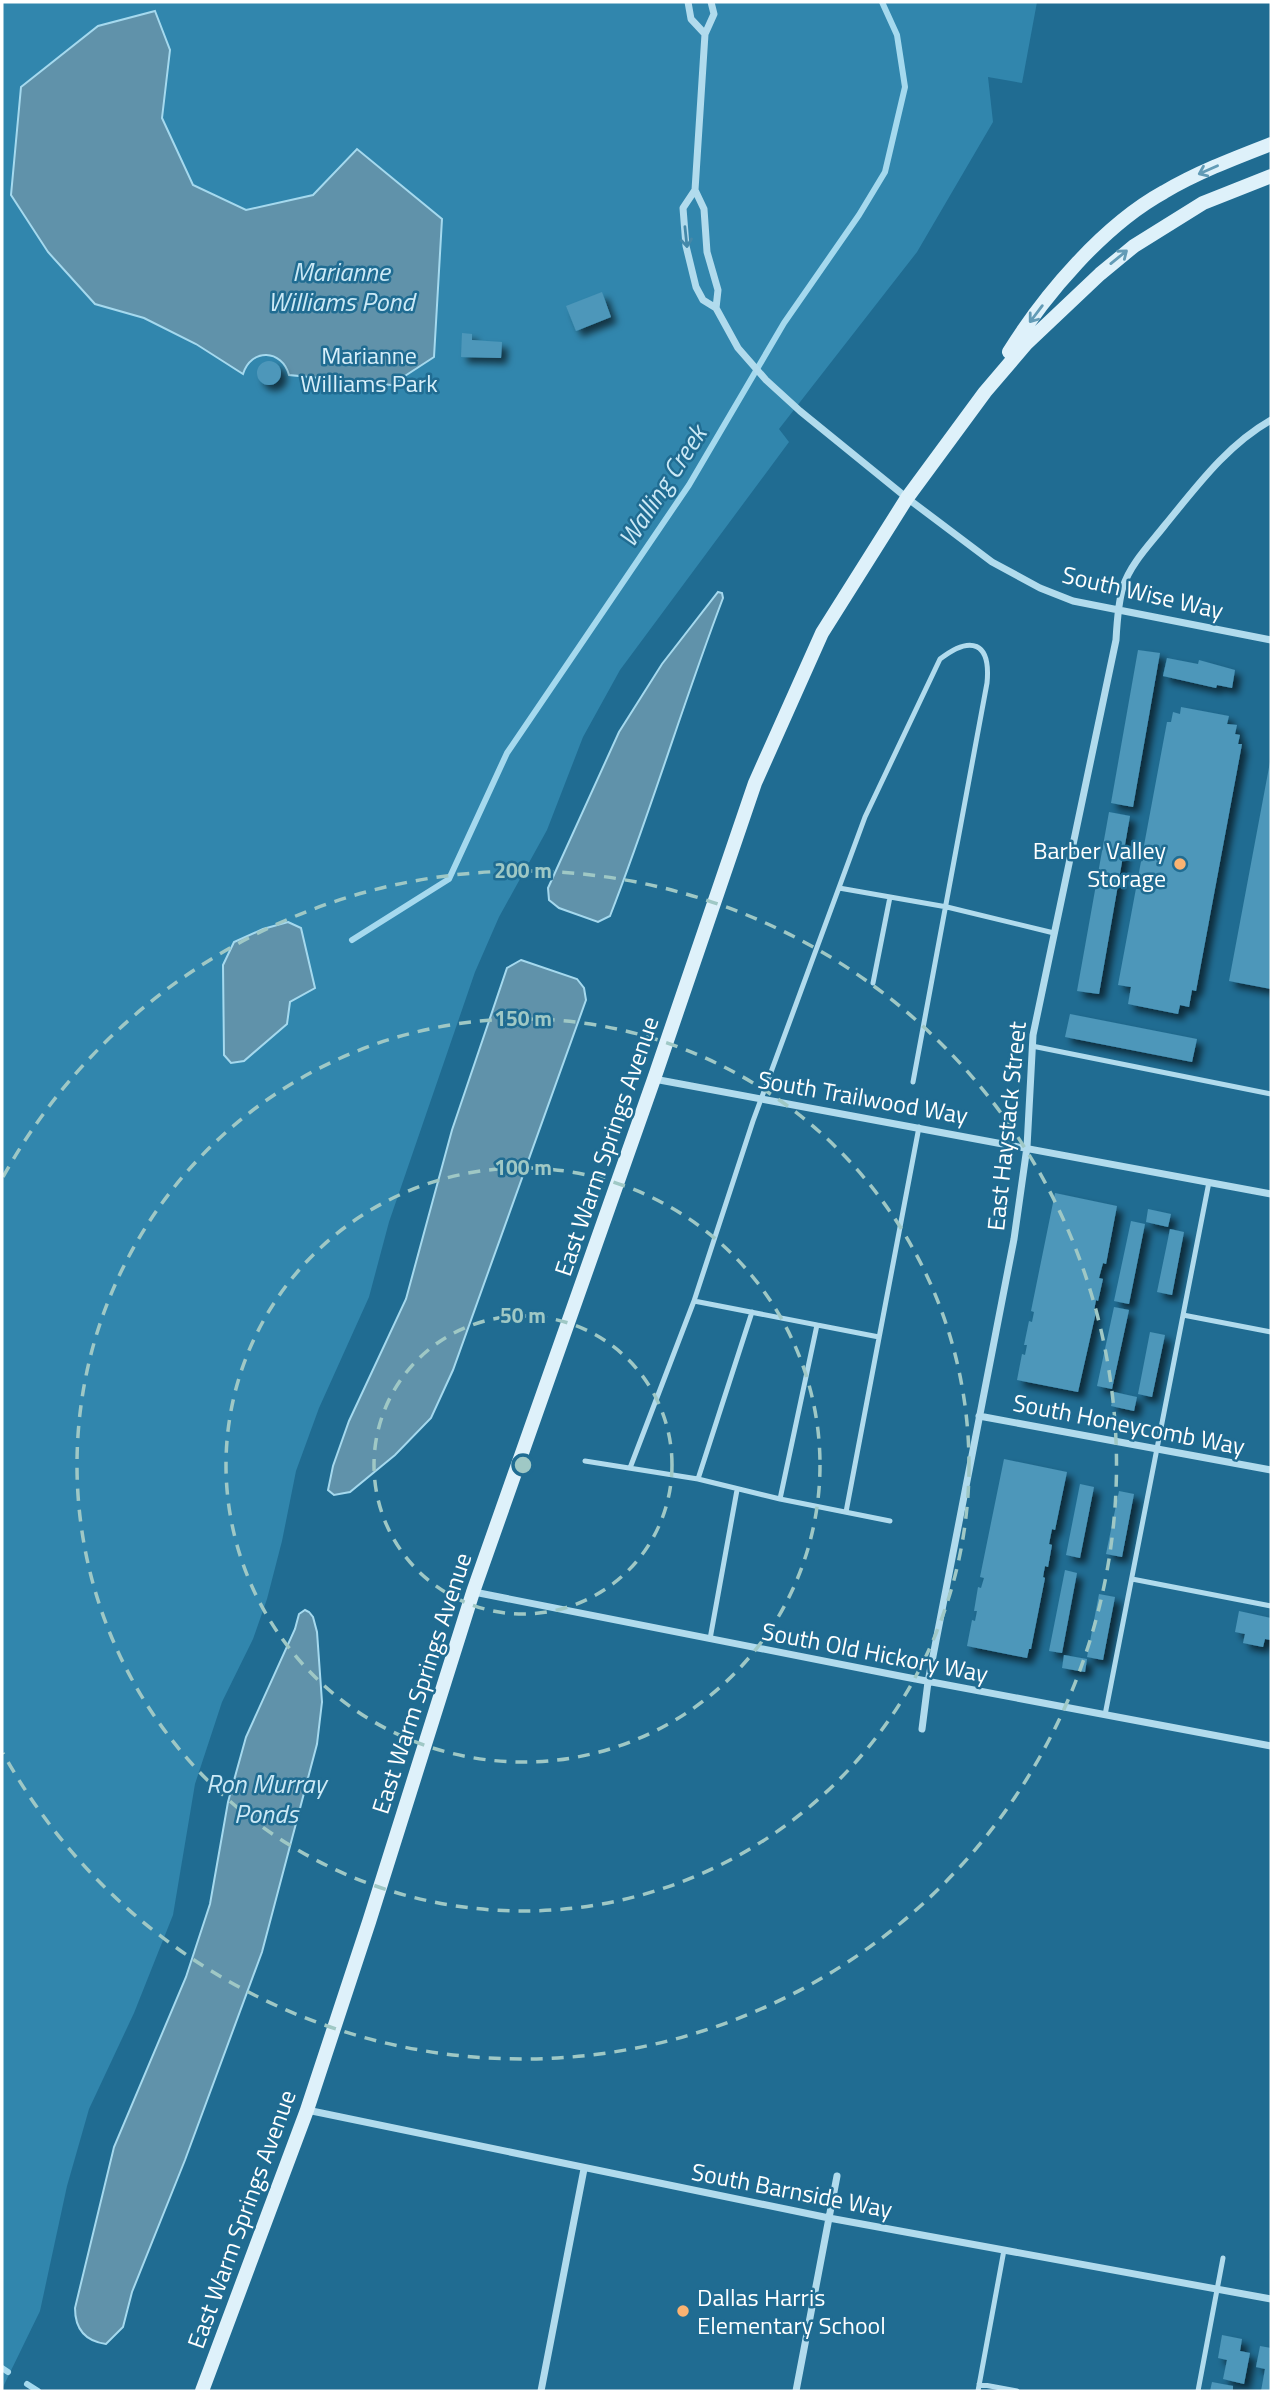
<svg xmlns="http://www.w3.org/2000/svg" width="1273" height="2393" font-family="'Titillium Web',sans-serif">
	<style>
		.green { fill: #3186ad }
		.water { fill: #6092aa; stroke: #a5d9ee; stroke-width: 2 }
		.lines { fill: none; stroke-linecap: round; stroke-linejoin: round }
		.stream { stroke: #a5d9ee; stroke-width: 6 }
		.building { fill: #4d97ba; filter: url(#shadow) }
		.lane { stroke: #b1dbed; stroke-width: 5 }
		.street { stroke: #b1dbed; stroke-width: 7 }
		.secondary { stroke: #def1fa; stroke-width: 14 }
		.oneway { stroke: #629bb6 }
		.oneway2 { stroke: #4488a9 }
		.ring { fill: none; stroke: #9fc8c5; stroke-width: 3.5; stroke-dasharray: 12 9 }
		.poi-dot { fill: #fab372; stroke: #206c92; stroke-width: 2.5 }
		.labels { text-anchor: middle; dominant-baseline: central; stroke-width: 5; stroke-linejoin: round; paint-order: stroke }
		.park-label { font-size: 24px; fill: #d7effa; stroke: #206c92 }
		.street-label { font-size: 24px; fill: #fff; stroke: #206c92 }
		.poi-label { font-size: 24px; fill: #fff; stroke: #206c92; text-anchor: end }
		.water-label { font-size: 26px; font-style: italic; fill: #cbe9f6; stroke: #206c92 }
		.centre { fill: #9fc8c5; stroke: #206c92; stroke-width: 3.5 }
		.ring-label { font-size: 21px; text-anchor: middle; font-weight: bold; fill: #9fc8c5; stroke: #206c92; stroke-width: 5; stroke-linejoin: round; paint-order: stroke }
	</style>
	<defs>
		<filter id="shadow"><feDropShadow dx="6" dy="6" stdDeviation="3.5" flood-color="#0009"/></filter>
	</defs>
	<rect width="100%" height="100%" fill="#206c92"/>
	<path class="green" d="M2,2H1037L1022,83L988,77L993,122L917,252L779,429L789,442L620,670L583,737L547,830L499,917L475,972L389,1222L369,1297L319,1408L296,1471L282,1541L267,1599L253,1639L222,1702L195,1784L173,1915L134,2013L89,2109L67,2186L40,2311L2,2389Z"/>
	<path class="water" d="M155,11L170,50L162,118L193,185L246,210L313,195L357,149L442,219L434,357L391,385L289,375C282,349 251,348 243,374L196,344L144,318L95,304L48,252L11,195L21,87L98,26Z
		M718,592L722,593L723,598C683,703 651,811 610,916L598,922L559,908L549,900L548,888L619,732L662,664Z
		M288,922L301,928L315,988L290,1002L287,1024L244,1061L231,1063L224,1055L223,965L234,942L263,929Z
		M521,960L577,979L584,988L586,1000L453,1370L431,1418L395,1455L350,1492L334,1495L328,1490L333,1466L349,1421L406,1299L452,1130L507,968Z
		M305,1610L309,1612L313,1617L317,1632L322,1702L317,1744L262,1952L185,2160L132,2292L123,2327L106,2344C84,2341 75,2328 75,2308L114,2147L186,1977L210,1904L228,1802L246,1737L295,1629L299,1614Z"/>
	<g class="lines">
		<path class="stream" d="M352,940L449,879L507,753L689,485L784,323L859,215L885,172L905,87L897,35L882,2
			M2,2368L8,2372
			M27,2384L38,2391"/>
	</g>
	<path class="building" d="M602,292L611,317L576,331L566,306Z
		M462,333L472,334V340L502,342L501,358L461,357Z
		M257 373a12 12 0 1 1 24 0a12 12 0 1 1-24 0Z
		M1138,650L1160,653L1133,807L1111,803Z
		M1167,658L1198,664L1199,660L1235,670L1232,688L1217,685L1216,688L1163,676Z
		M1181,707L1229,716L1227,724L1237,725L1235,734L1240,735L1238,744H1242L1196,991L1192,990L1189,1007L1180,1005L1178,1014L1128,1004L1131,987L1118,985L1167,722H1171L1173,712L1180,714Z
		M1270,762H1271V989L1229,981Z
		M1109,812L1130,816L1099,994L1077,991Z
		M1070,1014L1197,1039L1192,1062L1065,1037Z
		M1055,1193L1117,1206L1106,1264L1103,1263L1099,1278L1103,1279L1098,1301L1096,1300L1094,1311L1096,1312L1078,1392L1017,1380L1022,1354L1025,1355L1027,1345H1024L1029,1321L1032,1322L1034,1312L1031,1311Z
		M1148,1209L1171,1214L1168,1227L1146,1222Z
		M1131,1221L1145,1224L1129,1304L1114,1301Z
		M1170,1229L1184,1232L1172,1295L1157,1292Z
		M1114,1307L1129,1310L1112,1389L1097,1386Z
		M1150,1332L1165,1335L1152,1397L1138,1394Z
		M1114,1392L1137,1397L1134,1411L1111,1406Z
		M1004,1459L1067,1472L1055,1530L1052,1529L1049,1544L1052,1545L1048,1567L1045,1566L1043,1577L1045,1578L1031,1649H1029L1027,1658L967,1646L972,1620L975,1621L977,1611H974L978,1587L981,1588L984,1578L980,1577Z
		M1080,1484L1094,1487L1080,1558L1066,1555Z
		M1119,1491L1134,1494L1122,1557L1106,1554Z
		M1065,1570L1077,1573L1062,1653L1049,1651Z
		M1099,1594L1115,1597L1103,1660L1087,1657Z
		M1239,1611L1271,1618V1640L1265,1639L1263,1647L1243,1643L1245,1634L1235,1632Z
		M1064,1655L1087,1659L1085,1672L1062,1668Z
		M1222,2335L1242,2339L1240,2351L1250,2353L1244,2384L1223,2379L1227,2360L1218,2358Z
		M1260,2346L1271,2348V2391H1261L1265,2369L1256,2367Z
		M1212,2382L1233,2386V2391H1210Z"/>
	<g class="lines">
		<path class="lane" d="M839,888L947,907L1054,933
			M873,983L890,897
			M1032,1046L1271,1094
			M694,1301L753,1121L865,817L940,659C971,635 991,642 987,683L913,1082
			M1183,1315L1271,1332
			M817,1325L780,1499L890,1521
			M585,1461L698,1479L752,1312
			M630,1468L694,1301L879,1337
			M698,1479L780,1499
			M846,1512L919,1127
			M1132,1579L1271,1606
			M710,1639L737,1490
			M1105,1715L1209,1182
			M979,2384L1017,2391
			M978,2391L1004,2250
			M1198,2391L1223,2258"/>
		<path class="street" d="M688,2L691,19L705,34
			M711,2L714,14L705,34L695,190L704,209L707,252L718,290L716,308L738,348L766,380L800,411L907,498L992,562L1040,588L1073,601L1271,640
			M695,190L683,208L686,246L696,287L703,300L716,308
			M654,1079L1271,1194
			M979,1416L1271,1470
			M474,1592L905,1677L1271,1746
			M922,1729L928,1682L1014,1239L1027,1147L1033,1035L1116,640C1117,622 1118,603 1123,587C1130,564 1151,543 1165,525C1197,486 1227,445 1271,420
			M307,2110L829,2218L1271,2299
			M541,2391L584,2169
			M796,2391L837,2176"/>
		<path class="secondary" d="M1009,352C1045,294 1104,225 1164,192C1198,172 1235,158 1271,144
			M202,2391L307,2110L369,1922L473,1592L654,1079L755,783L822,633L907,498L985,392L1026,344L1100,274L1134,246L1203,203L1271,176"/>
	</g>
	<defs><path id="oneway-shaft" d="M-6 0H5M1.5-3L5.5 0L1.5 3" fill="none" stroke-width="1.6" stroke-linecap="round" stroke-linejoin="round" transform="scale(1.75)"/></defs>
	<g class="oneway">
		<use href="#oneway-shaft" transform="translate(1208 170) rotate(156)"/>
		<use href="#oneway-shaft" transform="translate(1119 257) rotate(-39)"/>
		<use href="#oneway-shaft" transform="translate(1036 314) rotate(127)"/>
	</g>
	<use class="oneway2" href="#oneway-shaft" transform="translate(686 237) rotate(84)"/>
	<g class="ring">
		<circle cx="523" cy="1465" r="149"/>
		<circle cx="523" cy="1465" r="297"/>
		<circle cx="523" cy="1465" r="446"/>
		<path d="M3 1177A594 594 0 1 1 3 1753"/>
	</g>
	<g class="poi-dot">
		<circle cx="1180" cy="864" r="7"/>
		<circle cx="683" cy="2311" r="7"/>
	</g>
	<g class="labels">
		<g class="park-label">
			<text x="369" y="355">Marianne<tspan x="369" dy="28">Williams Park</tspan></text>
		</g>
		<g class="street-label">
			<text transform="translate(1143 592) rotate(13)">South Wise Way</text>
			<text transform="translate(863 1097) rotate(10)">South Trailwood Way</text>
			<text transform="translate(1006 1126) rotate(-84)">East Haystack Street</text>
			<text transform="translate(606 1146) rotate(-71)">East Warm Springs Avenue</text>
			<text transform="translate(1129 1424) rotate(11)">South Honeycomb Way</text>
			<text transform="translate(875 1652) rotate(11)">South Old Hickory Way</text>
			<text transform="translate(421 1683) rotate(-72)">East Warm Springs Avenue</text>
			<text transform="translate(792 2190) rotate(11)">South Barnside Way</text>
			<text transform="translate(241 2219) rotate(-70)">East Warm Springs Avenue</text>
		</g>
		<g class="poi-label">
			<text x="1166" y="850">Barber Valley<tspan x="1166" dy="28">Storage</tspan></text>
			<text x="697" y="2297" text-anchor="start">Dallas Harris<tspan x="697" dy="28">Elementary School</tspan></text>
		</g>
		<g class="water-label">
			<text x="341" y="271">Marianne<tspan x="341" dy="30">Williams Pond</tspan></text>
			<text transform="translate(662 486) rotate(-57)">Walling Creek</text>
			<text x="266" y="1783">Ron Murray<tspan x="266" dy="30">Ponds</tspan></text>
		</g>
	</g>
	<circle cx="523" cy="1465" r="10" class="centre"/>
	<g class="ring-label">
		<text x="523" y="878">200 m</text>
		<text x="523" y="1026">150 m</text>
		<text x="523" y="1175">100 m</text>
		<text x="523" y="1323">50 m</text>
	</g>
	<rect width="1273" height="2393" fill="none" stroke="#ffffff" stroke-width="7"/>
</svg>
